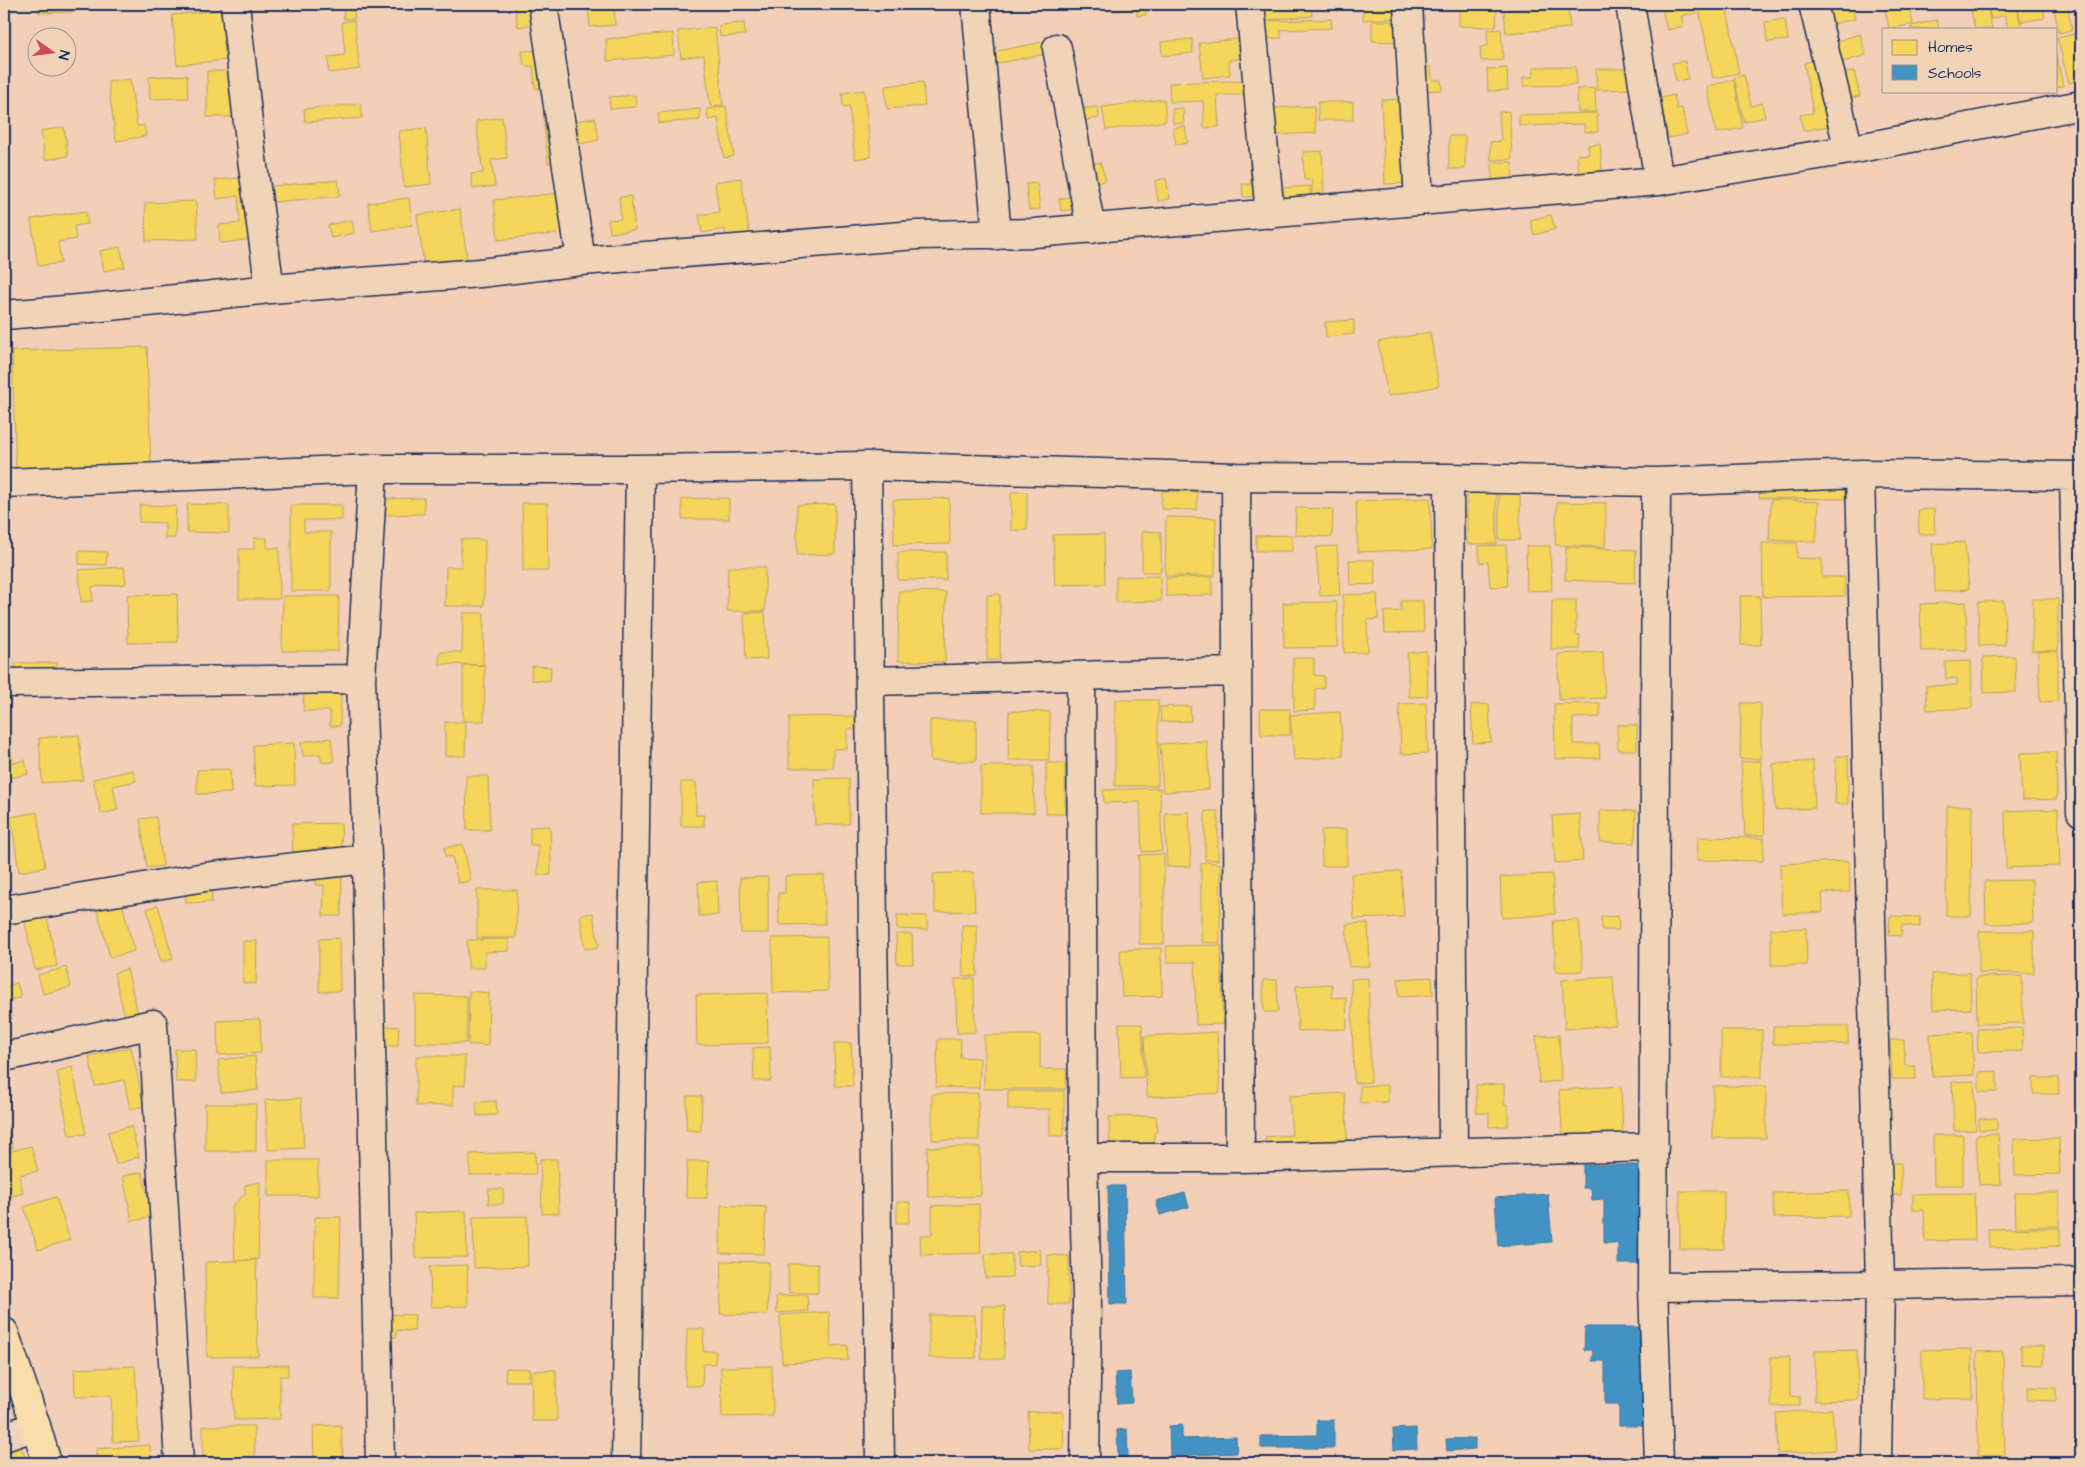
<svg xmlns="http://www.w3.org/2000/svg" width="2085" height="1467" font-family="'Architects Daughter',sans-serif">
	<style>
		.homes { fill: #f6d55c; stroke: #b4a35d }
		.schools { fill: #4393c3; stroke: #3775a5 }
		.lines { fill: none; stroke-linecap: round; stroke-linejoin: round }
		.minor-casing { stroke: #1b2f5e; stroke-width: 31 }
		.major-casing { stroke: #1b2f5e; stroke-width: 31 }
		.minor { stroke: #f1d4b8; stroke-width: 28 }
		.major { stroke: #f9ddab; stroke-width: 28 }
	</style>
	<rect width="100%" height="100%" fill="#f2cfb6"/>
	<filter id="ink" filterUnits="userSpaceOnUse"><feTurbulence type="fractalNoise" baseFrequency=".02" numOctaves="2"/><feDisplacementMap in="SourceGraphic" scale="10" xChannelSelector="R" yChannelSelector="G"/><feConvolveMatrix kernelMatrix="1 2 1 2 8 2 1 2 1" color-interpolation-filters="sRGB"/></filter>
	<g filter="url(#ink)">
		<path class="homes" d="M38,4H71L72,12L39,13Z
			M249,4H265V9L250,10Z
			M326,4H353L355,18L344,19L343,5L327,7Z
			M514,4H536L539,23L518,27Z
			M588,4H614L615,25L590,27Z
			M1114,4H1144L1146,15L1137,16L1136,8L1115,11Z
			M1264,4H1279V7L1311,4L1312,16L1265,20Z
			M1389,4H1400L1401,18L1363,20V7L1389,5Z
			M1682,4H1695L1697,13L1681,16L1684,26L1667,30L1662,8Z
			M1698,4H1726L1739,73L1713,78Z
			M1827,4H1852L1855,19L1831,24Z
			M1884,4H1909L1913,24L1889,29Z
			M1995,4H2016L2022,29H2008L2005,15L1991,19L1988,5Z
			M2017,4H2042L2045,18L2021,22Z
			M2053,4H2067L2072,30L2059,33Z
			M1568,5L1570,28L1506,33L1504,10Z
			M1987,6L1992,29H1975L1971,10Z
			M1459,7L1497,8L1496,27L1459,26Z
			M233,9L237,59L177,65L172,15Z
			M1331,19L1332,28L1281,30V38L1266,39V21Z
			M1785,19L1788,40L1767,42L1765,22Z
			M354,20L360,69L329,73L328,57L345,55L342,22Z
			M1937,20L1939,29H1911V26Z
			M1372,21H1403V42L1372,41Z
			M744,23L745,35L720,37L719,25Z
			M715,27L723,105L710,106L704,55L681,58L678,31Z
			M1501,29L1503,60L1481,61L1480,47L1488,46L1487,30Z
			M673,33L674,55L607,61L606,39Z
			M1860,34L1866,55L1840,63L1834,42Z
			M2074,34L2078,51L2081,50V79L2069,83L2057,38Z
			M1248,38L1250,57L1229,60L1230,75L1203,78L1199,43Z
			M1192,39L1193,53L1162,56L1161,42Z
			M1043,42L1045,54L989,65L987,53Z
			M543,50L546,88L535,89L533,66H524L522,51Z
			M2056,55L2063,86L2056,87Z
			M1817,60L1828,126L1803,131L1800,115L1813,113L1804,63Z
			M1685,61L1688,79L1676,81L1672,63Z
			M1418,67H1431L1432,80H1441L1442,90L1420,91Z
			M1534,67H1576V85L1523,86V77H1533Z
			M1507,68L1508,90L1488,91L1487,69Z
			M1596,69H1632V89L1597,90Z
			M207,71H240L239,117H207Z
			M1854,71L1860,96L1849,99L1842,74Z
			M187,75L188,98L150,99L149,77Z
			M1744,75L1751,106L1762,103L1765,117L1744,122L1734,78Z
			M130,79L137,126L144,125L146,136L116,141L108,82Z
			M1734,80L1743,128L1716,133L1707,86Z
			M1225,81L1253,82V95H1217L1219,127L1204,128L1203,101L1170,102L1169,83Z
			M923,82L925,106L887,109L885,86Z
			M1595,88L1596,112H1578L1577,89Z
			M864,90L871,157L855,159L849,106L843,107L842,93Z
			M635,95L636,107L610,109L609,97Z
			M1674,95L1677,109L1682,108L1687,134L1668,138L1660,98Z
			M1164,99L1166,121L1106,130L1102,107Z
			M1406,99L1410,183L1385,184L1381,100Z
			M1318,102H1353V120H1318Z
			M361,104L362,118L305,122L304,109Z
			M726,106L734,156L724,158L718,118L708,120L707,109Z
			M1314,106L1316,133L1276,135L1275,108Z
			M1098,107L1099,118L1079,121L1078,109Z
			M1183,108L1184,123L1173,124L1172,109Z
			M700,109V120L659,123L658,113Z
			M554,111L559,163H548L543,112Z
			M1509,111L1512,159L1491,160L1490,142L1501,141L1499,112Z
			M1597,113L1598,132H1585L1584,124L1519,126V115Z
			M502,117L507,158L491,160L495,186L473,189L471,174L483,173L476,121Z
			M595,118L599,140L580,144L577,121Z
			M1185,126L1188,143L1176,145L1173,128Z
			M1248,126L1263,196L1243,197L1242,184H1251Z
			M64,127L68,156L45,160L41,131Z
			M426,128L431,184L404,187L399,131Z
			M1449,136H1465V169H1449Z
			M1600,144L1602,172L1579,174L1577,155L1589,154L1588,145Z
			M1322,151L1324,196L1312,197V180H1304L1303,152Z
			M1100,162L1106,180L1094,184L1088,165Z
			M1492,162H1512L1513,183H1492Z
			M1076,168L1082,208L1061,211L1059,199L1069,197L1064,170Z
			M250,177L256,239L220,243L219,225L240,223L238,196L217,199L215,180Z
			M741,178L751,243L727,247L725,229L702,233L699,215L719,212L715,182Z
			M1166,178L1170,199L1158,201L1155,181Z
			M338,180L340,196L273,202L272,186Z
			M1037,183L1040,209L1029,210L1026,184Z
			M1310,186L1311,201L1279,202L1278,188Z
			M560,193L564,233L498,240L494,200Z
			M631,196L635,230L610,233L608,220L621,219L619,197Z
			M409,198L412,225L372,231L368,203Z
			M196,201L198,239L146,241L145,203Z
			M460,209L467,259L424,265L417,215Z
			M86,211L88,224L74,226L76,239L58,242L61,263L38,266L31,219Z
			M1551,215L1555,229L1534,235L1530,220Z
			M352,220L354,233L331,238L328,225Z
			M120,247L125,267L104,271L100,251Z
			M1354,320V334L1326,337L1325,322Z
			M1430,332L1439,386L1388,396L1378,342Z
			M147,347L151,469L16,473L12,351Z
			M1759,483L1845,484V499L1759,498Z
			M1499,488H1520V540H1499Z
			M1162,491L1197,492V510L1161,509Z
			M1011,492H1027V530H1011Z
			M1467,492H1496L1497,544H1467Z
			M424,498V514L381,515L380,499Z
			M729,498V519H682V499Z
			M949,498L950,544L894,545L893,500Z
			M1430,498L1432,549L1358,552L1356,501Z
			M1771,499L1819,502L1816,542L1769,540Z
			M1557,502L1606,503L1605,547L1555,545Z
			M522,503H547L548,571H523Z
			M187,504L229,505V533L187,532Z
			M835,504V554L797,555V505Z
			M140,505L176,506L175,538H165V523L139,522Z
			M291,505H342V520H304V532H331V591H291Z
			M1296,508L1333,509L1332,537L1295,535Z
			M1934,509L1935,534H1919L1918,510Z
			M1166,517L1216,518L1215,576H1165Z
			M1142,531L1161,532V572H1142Z
			M1104,534L1105,584L1055,585L1053,535Z
			M1292,535V551H1256V536Z
			M254,538H267V548H279L280,599H239V549H254Z
			M461,539L485,540L484,606H445L446,567H461Z
			M1965,542L1969,589L1935,592L1932,544Z
			M1762,543H1797V558L1822,559V577H1845V596L1763,597Z
			M1506,545L1508,586L1490,587L1488,562L1480,563L1479,546Z
			M1337,546L1340,595L1320,596L1316,547Z
			M1526,546H1550L1552,590L1527,591Z
			M1566,547L1636,550L1635,583L1565,580Z
			M79,551L107,552L106,565L79,564Z
			M898,552H946V580H898Z
			M1349,560H1374L1375,584L1350,585Z
			M124,567L126,584L92,587L93,601L81,602L79,570Z
			M728,567H765V611H727Z
			M1160,576L1161,601L1116,602V577Z
			M1212,577V595L1166,596V578Z
			M899,591L946,592L945,662L898,661Z
			M177,594L178,642L128,643L127,595Z
			M1000,594V660H987V595Z
			M1377,594L1378,619L1367,620L1368,652L1344,653L1343,595Z
			M283,596H339L338,651H282Z
			M1740,596H1760L1761,645H1741Z
			M2033,599H2058V651H2032Z
			M1552,600H1576V635H1580L1579,649H1551Z
			M1401,601H1423L1424,632L1385,633L1384,612L1401,611Z
			M2004,601L2005,645L1979,646L1978,602Z
			M1337,602V647L1284,648L1283,603Z
			M1966,602L1967,650L1921,651L1920,604Z
			M765,612L767,659L746,660L744,613Z
			M463,613H484L483,665L439,664L440,652H462Z
			M1426,651L1428,696L1409,697L1407,653Z
			M2038,651H2058V701L2040,702Z
			M1603,652L1605,698L1559,700L1558,654Z
			M2015,656L2016,692L1984,693L1983,657Z
			M1293,658H1314V675L1324,676V688L1315,689V710L1294,711Z
			M1971,661L1972,708L1927,710L1926,686L1957,685V678L1946,679L1945,662Z
			M15,663H57V676H15Z
			M463,665H485L484,721H463Z
			M532,666L551,667L550,681L531,680Z
			M304,690L341,691L340,726H330V711H303Z
			M1115,700H1158V786H1115Z
			M1426,703L1428,753L1401,754L1399,704Z
			M1600,703V717L1573,718V744H1599L1600,758L1555,759L1554,704Z
			M1741,703H1761V759H1740Z
			M1489,704L1491,742L1473,743L1471,705Z
			M1190,706L1191,721L1161,722L1160,707Z
			M1260,709H1290V735H1261Z
			M1009,711L1050,712L1049,760H1008Z
			M1340,712L1343,756L1294,760L1290,715Z
			M856,716V729H847V749H833V768H789V717Z
			M930,720H976V761H930Z
			M445,722H466L465,756H445Z
			M1617,725H1637V750H1618Z
			M79,735L83,780L42,783L39,738Z
			M331,738L334,762L322,763L320,754L303,756L301,742Z
			M9,740L13,763L25,760L28,774L4,779V741Z
			M1207,741L1209,789L1163,792L1160,744Z
			M294,743L295,785L255,786L253,745Z
			M2056,752L2057,799L2022,800L2020,753Z
			M1836,756H1848V804H1835Z
			M1761,761L1765,835L1745,836L1741,762Z
			M1813,761L1815,808L1775,810L1773,764Z
			M1046,763H1065V814H1046Z
			M981,766H1033L1034,813H981Z
			M230,769L231,793L197,794V770Z
			M133,770L136,781L113,786L118,810L101,814L93,779Z
			M466,776H488L490,830H467Z
			M849,778V824L815,825L814,779Z
			M681,782H696V815H704V826H681Z
			M1160,788L1162,851L1142,852L1140,802L1104,803L1103,790Z
			M1947,806H1972L1971,916H1946Z
			M2058,809L2060,866L2006,868L2005,811Z
			M1600,810L1636,811L1635,843L1600,842Z
			M1205,811H1218V860H1205Z
			M37,812L45,867L19,872L11,817Z
			M1189,812L1191,866L1167,867L1165,813Z
			M1580,814L1583,861L1555,863L1552,816Z
			M156,817L163,866L147,868L140,819Z
			M341,823L342,859L293,860L292,824Z
			M550,826L551,875H538V845H530V827Z
			M1347,829V866H1322L1321,830Z
			M1698,837L1764,838L1763,861L1697,860Z
			M463,844L471,881L458,883L452,856L446,857L444,848Z
			M1164,854V944H1139V855Z
			M1849,861L1850,892L1822,893L1823,912L1782,914L1780,864Z
			M1205,862L1221,864L1220,943L1201,942V864Z
			M1401,871L1404,917L1354,919L1351,874Z
			M973,872L975,911L935,912L933,874Z
			M1552,874L1555,914L1502,918L1500,877Z
			M317,875H342L341,916H323L324,885H316Z
			M824,875L825,924L779,925L778,893H785V876Z
			M768,877V933H741L740,878Z
			M2032,880L2033,923L1986,924L1985,881Z
			M717,881L718,915L699,916L698,882Z
			M211,887L212,902L186,903L185,889Z
			M477,890H517L516,938H477Z
			M120,895L134,951L110,958L95,901Z
			M158,905L173,959L161,962L147,909Z
			M45,908L57,966L35,970L23,913Z
			M593,913L599,947L585,949L580,915Z
			M897,915L927,916V930L897,929Z
			M1618,916L1619,930H1602L1601,917Z
			M1890,916L1920,917V927L1902,925L1901,936L1889,935Z
			M1579,920L1583,971L1556,972L1553,921Z
			M1368,923L1370,966L1349,967L1346,924Z
			M962,925H977V976H963Z
			M1806,928L1807,965H1771V929Z
			M1979,931H2034V973H1979Z
			M896,934H912L913,964H897Z
			M827,937L828,991L773,993L772,938Z
			M339,938L340,991L319,992V939Z
			M509,939V951L485,952V968H468L467,940Z
			M243,941H257L256,984L243,983Z
			M1221,945L1223,1024L1196,1025L1195,962H1167L1166,946Z
			M1161,948L1162,996L1122,997L1120,950Z
			M66,967L71,987L43,994L38,975Z
			M127,969L139,1018L126,1021L114,973Z
			M1970,973L1971,1009L1933,1010L1932,974Z
			M2022,976L2023,1023L1977,1024L1976,977Z
			M1432,977L1433,995L1399,997L1398,979Z
			M1613,977L1616,1025L1565,1029L1562,980Z
			M974,978L975,1032L957,1033L955,979Z
			M1368,978L1371,1082L1354,1083L1351,979Z
			M1263,980H1277L1278,1012H1264Z
			M17,983L21,997L7,1001L12,1019L4,1021V987Z
			M1332,984V998L1346,997L1347,1029L1298,1031L1296,986Z
			M469,991L489,993L488,1046L468,1044Z
			M767,993L768,1043L697,1045L696,995Z
			M415,995L467,996L466,1043H415Z
			M260,1019L261,1053L218,1055L217,1021Z
			M1119,1024H1142L1144,1077L1121,1078Z
			M385,1026L399,1027L398,1046H385Z
			M1773,1026H1848V1044H1773Z
			M2022,1028L2023,1051L1978,1052L1977,1029Z
			M1721,1030H1762V1077H1721Z
			M1217,1032L1220,1093L1147,1097L1144,1036Z
			M1972,1032L1974,1075L1932,1077L1930,1034Z
			M984,1035H1040V1069H1066V1089H984Z
			M1559,1035L1561,1081L1539,1083L1536,1036Z
			M938,1039H961L960,1057L980,1058L979,1088L936,1087Z
			M1890,1040H1904L1905,1066H1915L1916,1079H1892Z
			M834,1043H851L853,1086H835Z
			M131,1047L144,1106L130,1109L124,1080L95,1086L89,1056Z
			M770,1047L771,1081H754L753,1048Z
			M175,1049H195L196,1082H176Z
			M255,1056L258,1090L221,1093L218,1060Z
			M416,1056H465V1085L453,1086V1105L416,1106Z
			M72,1067L86,1134L69,1135L57,1071Z
			M1997,1071V1092H1979V1072Z
			M2033,1078H2058L2059,1094H2033Z
			M1974,1081L1976,1130L1954,1131L1952,1082Z
			M1504,1084V1105H1508V1126L1489,1127V1113H1477L1476,1085Z
			M1388,1085V1102L1360,1103V1086Z
			M1621,1086L1623,1134L1563,1138L1559,1090Z
			M1713,1086H1766V1138H1713Z
			M1008,1091H1064V1136H1050V1109H1008Z
			M978,1093L979,1140H932V1094Z
			M1345,1093L1348,1150L1266,1156L1265,1137L1292,1135L1289,1096Z
			M687,1096H702L701,1131L686,1130Z
			M301,1098L304,1148L268,1150L265,1100Z
			M496,1101L497,1115L477,1116L476,1102Z
			M205,1104H256V1151H205Z
			M1156,1116L1157,1132H1154V1144L1110,1146L1109,1117Z
			M4,1118L13,1148L4,1150Z
			M1997,1118V1130H1979V1119Z
			M131,1126L139,1157L116,1164L108,1132Z
			M1998,1134L2001,1184L1979,1185L1976,1135Z
			M1933,1135H1963V1185H1934Z
			M2059,1138L2060,1174L2015,1175L2014,1139Z
			M31,1146L38,1171L19,1175L23,1193L8,1197L4,1179V1153Z
			M927,1147H980L981,1196L928,1197Z
			M535,1152L536,1174L470,1175V1154Z
			M540,1159H557L559,1213L542,1214Z
			M268,1160H318V1196H268Z
			M687,1161H709L707,1198H686Z
			M1891,1163H1901V1195H1891Z
			M142,1172L152,1217L132,1221L123,1176Z
			M260,1182L258,1259L235,1261L232,1206L245,1194V1185Z
			M489,1189H503V1204H488Z
			M1680,1191H1724V1249H1680Z
			M1849,1191V1216L1774,1218L1773,1193Z
			M1974,1193L1975,1240L1925,1241L1924,1210H1913V1194Z
			M2015,1193H2059V1226L2016,1227Z
			M56,1197L70,1240L38,1250L24,1207Z
			M897,1202H910L909,1223H897Z
			M979,1204L981,1253L921,1255L920,1235H932V1206Z
			M721,1205L766,1207L764,1254L720,1253Z
			M466,1211L467,1257L415,1258L414,1213Z
			M527,1216L528,1266L474,1268L473,1217Z
			M315,1217H341L339,1298H314Z
			M2060,1228V1246L1989,1248L1988,1229Z
			M1040,1250L1041,1265L1018,1266L1017,1252Z
			M985,1254H1012V1277L985,1278Z
			M1048,1255L1069,1256V1304H1048Z
			M256,1260L258,1356L207,1357L205,1262Z
			M722,1261L769,1262L767,1315L720,1314Z
			M788,1264H818V1293H789Z
			M467,1265L468,1306L431,1307L430,1266Z
			M807,1295L808,1311L777,1313L776,1296Z
			M982,1306H1005L1004,1359H981Z
			M829,1312L831,1346L847,1345L848,1360L782,1363L780,1315Z
			M385,1314L415,1315L414,1331L397,1330L396,1337H384Z
			M929,1315H975L976,1358H929Z
			M687,1329H704L703,1351H716L715,1364H703L702,1386H685Z
			M2021,1346H2043V1365L2021,1364Z
			M1972,1349L1973,1398L1922,1399V1350Z
			M1857,1350L1858,1400L1815,1401V1351Z
			M2003,1351L2005,1456H1978L1977,1352Z
			M1771,1357H1790V1396L1800,1397V1406H1771Z
			M288,1365V1376H280V1419L234,1420L233,1366Z
			M135,1366L139,1441L113,1442L111,1396L75,1397L74,1369Z
			M772,1366L773,1416L722,1417L721,1367Z
			M506,1368L529,1369V1381H505Z
			M556,1370L557,1421H532L531,1371Z
			M2028,1387L2056,1388V1401L2027,1400Z
			M4,1397L11,1424L4,1426Z
			M1832,1409L1835,1450L1778,1454L1776,1413Z
			M1063,1411L1064,1449H1029L1028,1412Z
			M341,1425L343,1463H314L313,1426Z
			M203,1426H254L255,1463H203Z
			M20,1443L27,1463H4V1448Z
			M150,1445L151,1460L134,1461V1463H97L96,1449Z
			M1984,1460H2042V1463H1984Z
			M1977,1461V1463H1924V1462Z"/>
		<path class="schools" d="M1583,1165H1651V1264H1618V1243H1604V1199L1592,1200L1591,1188H1583Z
			M1108,1186H1125L1127,1304H1110Z
			M1185,1193L1189,1207L1160,1215L1156,1201Z
			M1548,1194L1552,1242L1498,1246L1495,1198Z
			M1585,1327H1652V1426H1619V1404H1605V1361H1592L1593,1350H1584Z
			M1130,1372L1132,1403L1117,1404L1115,1373Z
			M1317,1420H1334V1448H1261V1436L1317,1435Z
			M1182,1425V1439L1236,1437L1237,1453L1170,1456L1169,1426Z
			M1416,1428L1417,1449L1394,1450L1393,1429Z
			M1127,1429L1128,1458H1118L1117,1430Z
			M1475,1438V1449L1447,1451L1446,1439Z"/>
		<g class="lines">
			<defs>
				<path id="minor" d="M235,4L252,159L270,289
					M543,4L581,261
					M976,4L997,235
					M1250,4L1270,214
					M1408,4L1419,201
					M1630,4L1659,181
					M1813,4L1849,150
					M1057,48L1091,229
					M4,315L91,308L270,289L480,273L581,261L916,235L1034,233L1659,181L1849,150L2081,105
					M867,466L880,1463
					M373,469L361,679L367,859L380,1463
					M1860,474L1880,1285L1877,1463
					M2074,476L2081,812
					M1236,477L1240,1158
					M1449,478L1453,1152
					M1656,482L1653,1287L1659,1463
					M4,483L373,469H640L867,466L1236,477L1449,478L1656,482L1860,474L2081,476
					M1081,676L1083,1158L1087,1297L1085,1463
					M870,681L1237,672
					M4,683L361,679
					M4,910L205,877L367,859
					M4,1057L153,1024L179,1463
					M1083,1158H1240L1654,1147
					M1653,1287L1880,1285L2081,1282
					M4,1437L36,1426
					M626,1463L640,469"/>
				<path id="major" d="M4,1332L36,1426L47,1463"/>
			</defs>
			<use href="#minor" class="minor-casing"/>
			<use href="#major" class="major-casing"/>
			<use href="#minor" class="minor"/>
			<use href="#major" class="major"/>
		</g>
	</g>
	<rect width="2085" height="1467" fill="none" stroke="#f1d4b8" stroke-width="20"/>
	<rect x="10" y="10" width="2065" height="1447" fill="none" stroke="#1b2f5e" stroke-width="2" filter="url(#ink)"/>
	<rect x="1882" y="28" width="175" height="65" fill="#f1d4b8" stroke="#9b9294"/>
	<rect x="1892" y="40" width="25" height="15" fill="#f6d55c" stroke="#9b9294"/>
	<text x="1928" y="52" font-size="15" fill="#1b2f5e">Homes</text>
	<rect x="1892" y="65" width="25" height="15" fill="#4393c3" stroke="#9b9294"/>
	<text x="1928" y="78" font-size="15" fill="#1b2f5e">Schools</text>
	<g transform="translate(52 52) rotate(104)"><circle r="24" fill="#f1d4b8" stroke="#9b9294"/>
	<path d="M0-4L9 19L0 12L-9 19Z" fill="#d1495b"/>
	<text y="-8" font-size="14" font-weight="bold" text-anchor="middle" fill="#1b2f5e">N</text>
	</g>
</svg>
